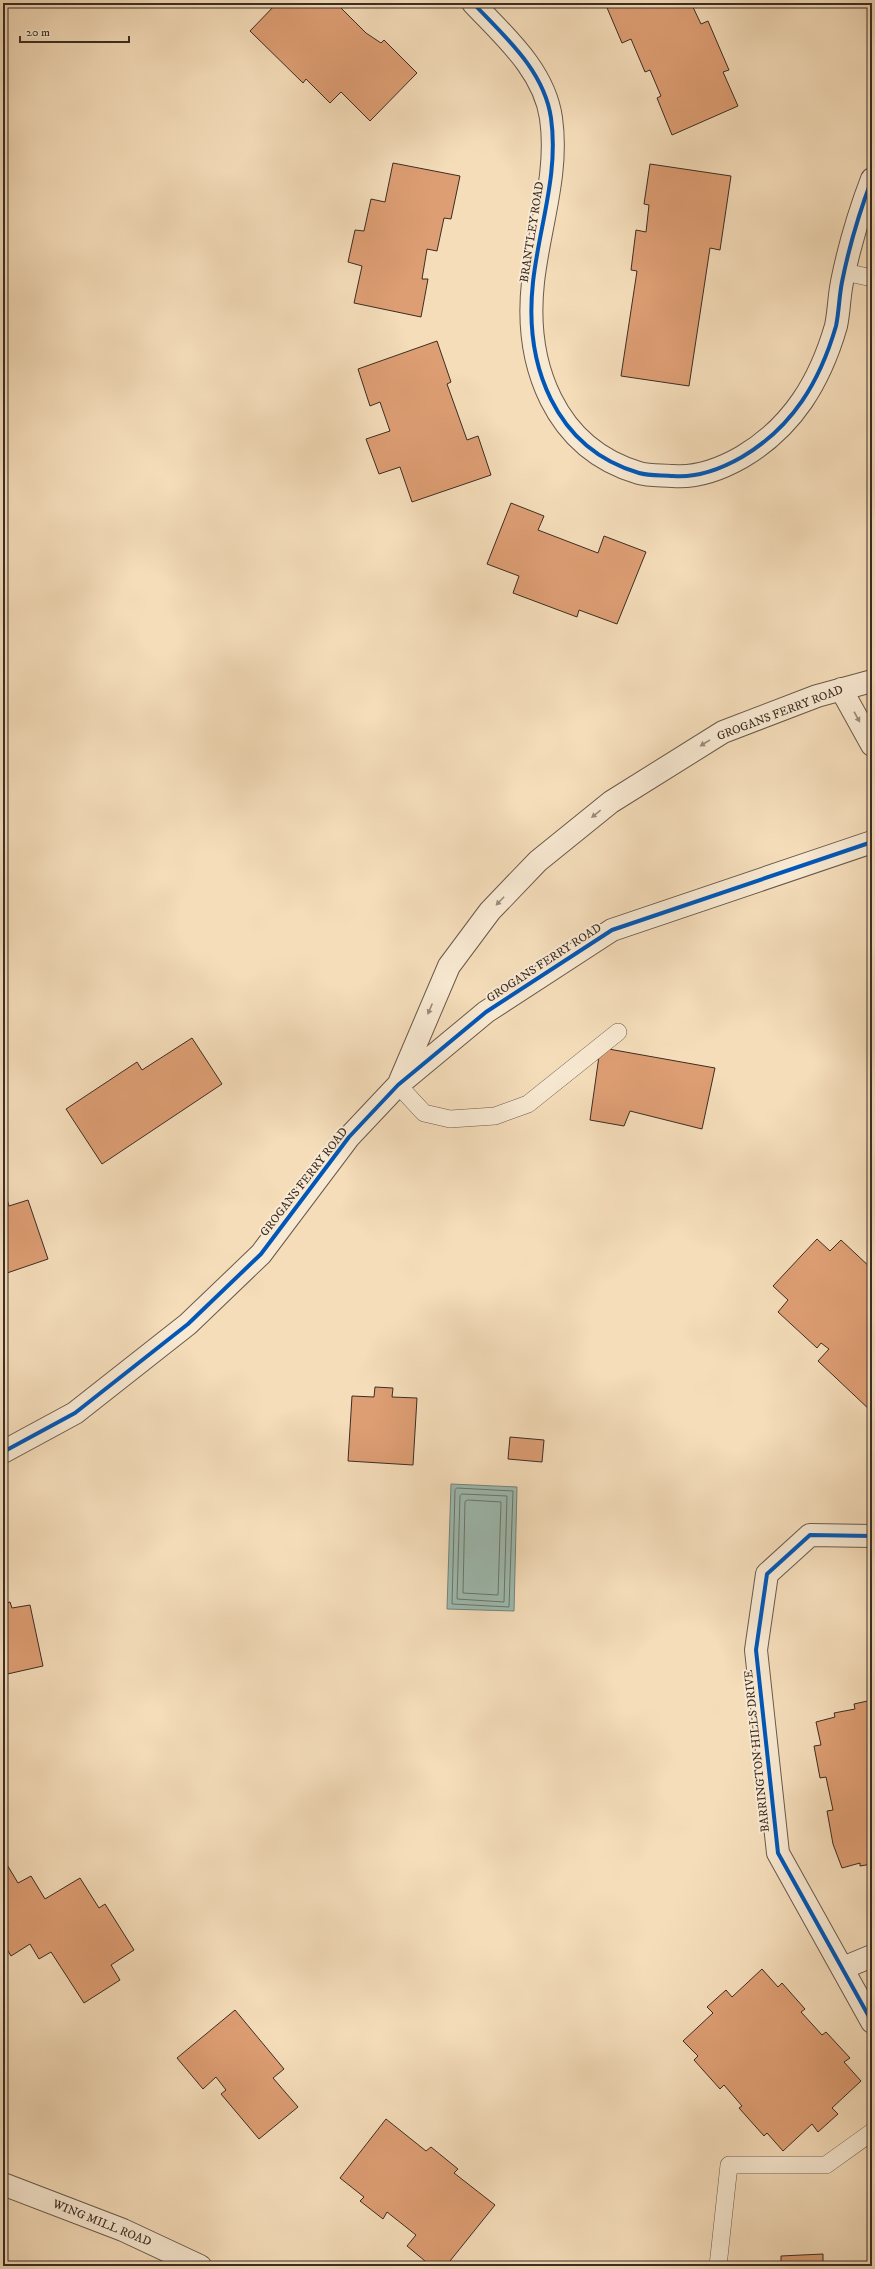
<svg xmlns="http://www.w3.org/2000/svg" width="875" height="2269" font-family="'IM FELL DW Pica',serif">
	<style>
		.water { fill: #9cbbb1; stroke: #758279 }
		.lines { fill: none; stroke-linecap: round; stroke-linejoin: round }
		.shore { stroke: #6c746a; stroke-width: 1 }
		.building { fill: #de9e74; stroke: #3b2d24 }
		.lane-casing { stroke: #6a594a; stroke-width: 18 }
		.street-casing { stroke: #6a594a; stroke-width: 24 }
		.lane { stroke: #f8e9d2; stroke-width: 17 }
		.street { stroke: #f8e9d2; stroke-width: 22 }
		.cycleway-casing { stroke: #f8e9d2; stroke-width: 6 }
		.cycleway { stroke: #0057b8; stroke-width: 4 }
		.oneway { fill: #9a8b7b }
		.labels { text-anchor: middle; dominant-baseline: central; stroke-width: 4; stroke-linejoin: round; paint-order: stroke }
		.street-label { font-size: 12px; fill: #3b2d24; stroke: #f8e9d2 }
	</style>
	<rect width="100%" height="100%" fill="#f5ddba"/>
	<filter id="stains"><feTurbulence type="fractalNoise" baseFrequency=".005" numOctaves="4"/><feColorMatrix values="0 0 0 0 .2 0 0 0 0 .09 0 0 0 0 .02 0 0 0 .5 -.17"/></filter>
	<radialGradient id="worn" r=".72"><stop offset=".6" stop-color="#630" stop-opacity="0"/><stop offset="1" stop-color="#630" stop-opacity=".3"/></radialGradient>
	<path class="water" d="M451,1484L517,1487L514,1611L447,1609Z"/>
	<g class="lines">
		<path class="shore" d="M457,1488L513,1491L509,1607L452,1604L455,1490Z
			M462,1494L507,1496L504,1602L457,1599L460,1496Z
			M468,1500L501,1502L498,1595L463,1593L465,1502Z"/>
	</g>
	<path class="building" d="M277,3H336L366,33L381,43L384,40L417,73L370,121L341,92L330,103L306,79L303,83L250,31Z
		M605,3H691L701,24L708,21L729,70L723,72L738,106L672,135L657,98L661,96L650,70L645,72L631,39L622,43Z
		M393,163L460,176L451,219L444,218L437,251L427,249L422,279H428L421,317L354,303L362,266L348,262L355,230L364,231L371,199L385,202Z
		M650,164L731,176L720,250L710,248L689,386L621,376L637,271L631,270L636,230L646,232L649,205L644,204Z
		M437,341L451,382L447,384L467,440L478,436L491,475L412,502L400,467L379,474L366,439L390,431L380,402L370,406L358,369Z
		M511,503L544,516L538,530L598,553L604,536L646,552L617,624L579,610L577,617L513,593L519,576L487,564Z
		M192,1038L222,1084L102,1164L66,1109L137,1062L142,1070Z
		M603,1048L715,1068L702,1129L630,1111L624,1126L590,1120L600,1049Z
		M4,1189L9,1206L28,1200L48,1259L7,1273L3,1264Z
		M817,1239L830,1251L841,1240L872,1269V1412L818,1361L829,1349L821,1343L817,1348L778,1312L788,1300L773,1286Z
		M375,1387L393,1388L392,1397L417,1398L413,1465L348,1461L352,1396L374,1397Z
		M510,1437L544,1440L542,1462L508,1459Z
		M10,1602L12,1608L30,1605L43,1666L3,1675V1604Z
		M872,1700V1864L860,1866V1863L842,1868L833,1844L827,1811L833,1810L826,1777L820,1778L814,1746L821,1745L816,1722L835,1717L834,1713L855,1709L854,1704Z
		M3,1858L18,1883L31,1876L45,1899L80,1878L99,1908L105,1904L134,1950L111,1965L120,1980L84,2003L51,1952L39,1959L30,1944L11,1956L3,1943V1927L8,1924L3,1915Z
		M762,1969L778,1987L782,1983L805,2009L801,2012L822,2035L826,2032L850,2058L844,2062L861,2081L832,2108L838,2114L818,2132L812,2124L783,2151L767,2133L764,2136L739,2108L742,2106L724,2085L720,2089L694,2060L698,2056L683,2041L713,2013L707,2007L726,1990L732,1997Z
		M235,2010L284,2069L273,2078L298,2107L259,2139L221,2094L226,2090L216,2077L203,2089L177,2058Z
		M386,2119L426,2151L431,2147L458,2169L454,2173L495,2205L446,2266H431L407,2246L416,2235L387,2212L383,2219L360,2201L364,2197L340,2178Z
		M823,2254V2266H781V2256Z"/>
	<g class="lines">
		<defs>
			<path id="lane" d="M845,272L872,278
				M398,1085L424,1113L450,1119L495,1116L528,1104L618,1032
				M718,2266L729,2165H826L872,2132"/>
			<path id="street" d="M473,3C504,36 544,70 551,118C559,174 539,227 533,282C524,364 554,448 639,473C649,476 662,475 673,476C697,478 721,469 742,457C793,427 820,381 836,326C839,312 839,297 842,282C849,247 859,213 872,179
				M841,689L872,745
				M400,1081L449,966L490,911L538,861L611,802L723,732L817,696L872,681
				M3,1452L75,1413L188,1324L261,1254L349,1137L398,1085L486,1012L612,930L872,842
				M872,1536L810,1535L767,1574L756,1650L778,1853L872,2022
				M843,1968L872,1956
				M3,2184L123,2230L200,2266"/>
		</defs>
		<use href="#lane" class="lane-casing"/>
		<use href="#street" class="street-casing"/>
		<use href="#lane" class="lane"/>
		<use href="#street" class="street"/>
		<defs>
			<path id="cycleway" d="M473,3C504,36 544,70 551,118C559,174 539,227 533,282C524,364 554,448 639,473C649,476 662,475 673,476C697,478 721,469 742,457C793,427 820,381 836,326C839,312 839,297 842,282C849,247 859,213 872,179
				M3,1452L75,1413L188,1324L261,1254L349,1137L398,1085L486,1012L612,930L872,842
				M872,1536L810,1535L767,1574L756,1650L778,1853L872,2022"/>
		</defs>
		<use href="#cycleway" class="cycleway-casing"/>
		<use href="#cycleway" class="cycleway"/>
	</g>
	<defs><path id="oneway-solid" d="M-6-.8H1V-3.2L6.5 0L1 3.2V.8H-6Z"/></defs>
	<g class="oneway">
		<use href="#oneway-solid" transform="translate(857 717) rotate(61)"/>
		<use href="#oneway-solid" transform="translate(705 743) rotate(148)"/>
		<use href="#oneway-solid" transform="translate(596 814) rotate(141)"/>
		<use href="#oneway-solid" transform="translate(500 901) rotate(134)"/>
		<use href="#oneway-solid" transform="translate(430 1009) rotate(113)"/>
	</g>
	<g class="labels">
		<g class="street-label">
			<text transform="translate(532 232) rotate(-81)">BRANTLEY ROAD</text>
			<text transform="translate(780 713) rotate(-21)">GROGANS FERRY ROAD</text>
			<text transform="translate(544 963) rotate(-33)">GROGANS FERRY ROAD</text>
			<text transform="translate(304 1182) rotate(-52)">GROGANS FERRY ROAD</text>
			<text transform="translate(757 1751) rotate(-96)">BARRINGTON HILLS DRIVE</text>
			<text transform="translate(102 2223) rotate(22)">WING MILL ROAD</text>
		</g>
	</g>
	<rect width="875" height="2269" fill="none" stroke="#f5ddba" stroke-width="16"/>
	<rect x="4" y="4" width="867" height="2261" fill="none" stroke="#3b2d24" stroke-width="2"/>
	<rect x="8" y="8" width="859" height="2253" fill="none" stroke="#3b2d24"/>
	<path d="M20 36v6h109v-6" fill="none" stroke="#3b2d24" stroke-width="2"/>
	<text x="26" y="36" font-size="12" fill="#3b2d24" stroke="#f8e9d2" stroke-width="3" paint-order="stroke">20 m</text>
	<rect width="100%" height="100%" filter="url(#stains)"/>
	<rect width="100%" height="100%" fill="url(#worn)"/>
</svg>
